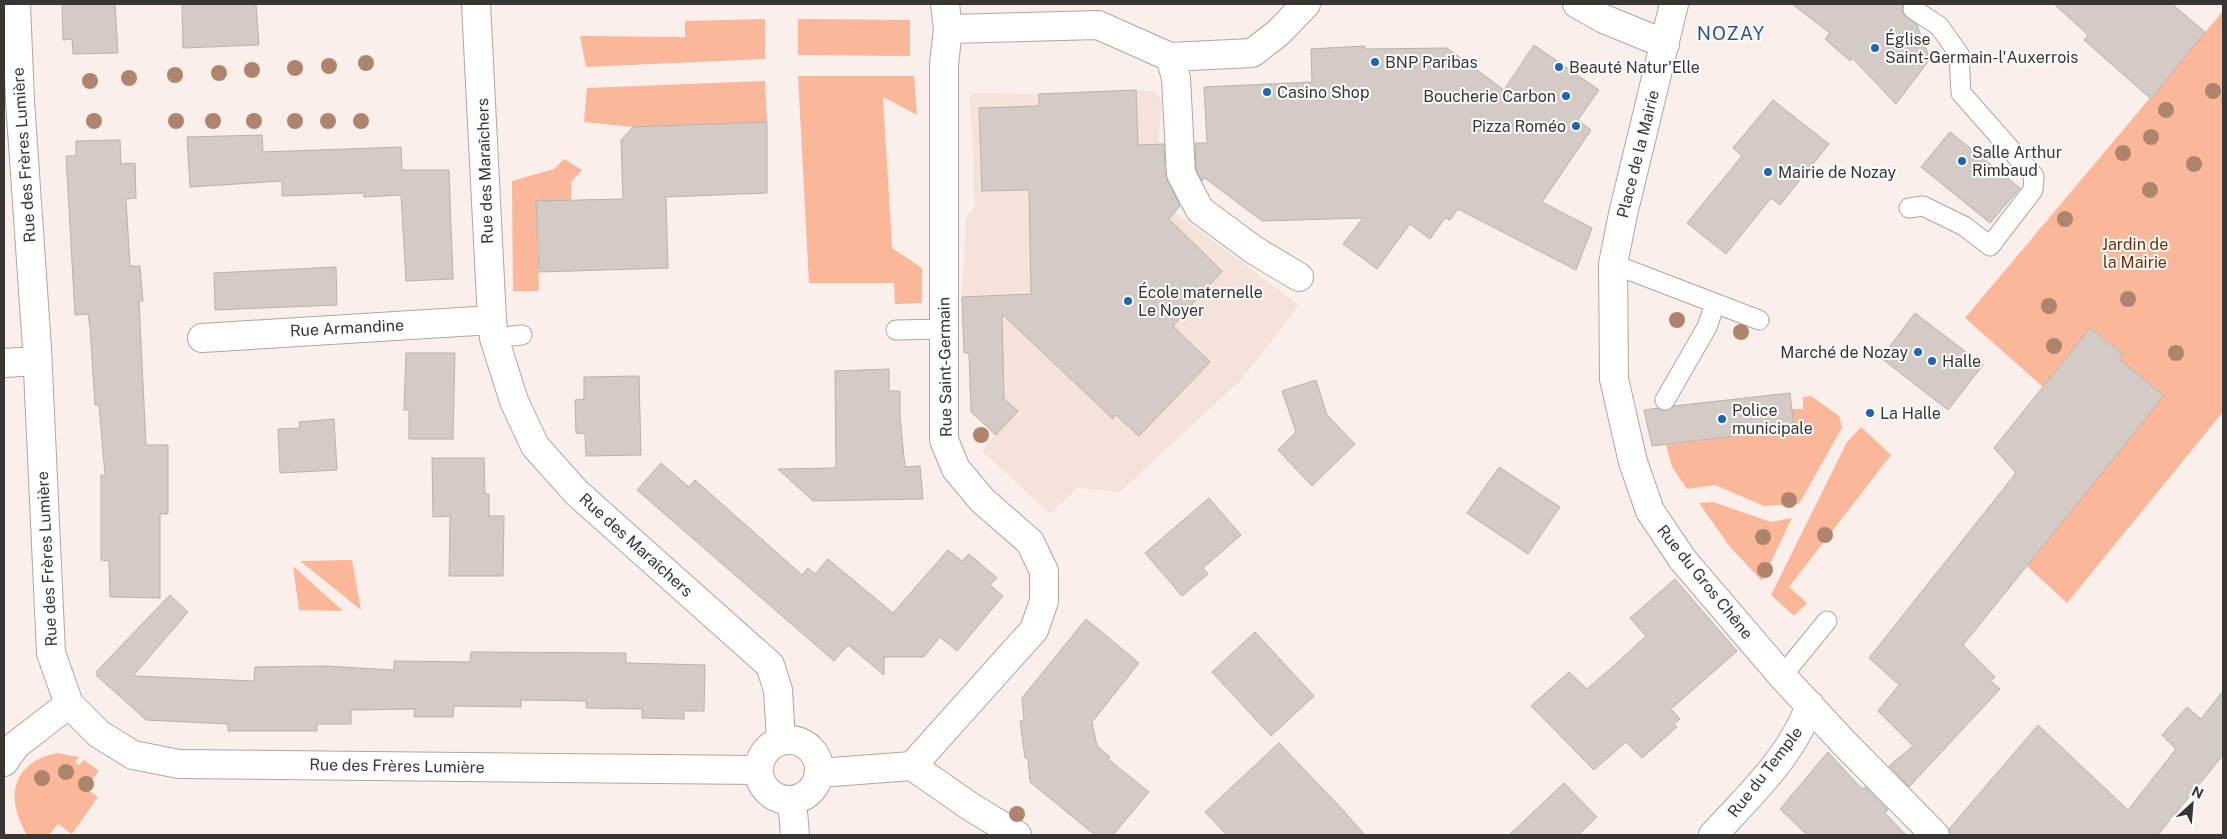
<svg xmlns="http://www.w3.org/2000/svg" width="2227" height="839" font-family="'Public Sans',sans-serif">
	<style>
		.built { fill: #f5e2db }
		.green { fill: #fab79a }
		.building { fill: #d5cbc6; stroke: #bbb1ad }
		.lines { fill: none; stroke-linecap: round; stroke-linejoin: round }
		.lane-casing { stroke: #b0a6a1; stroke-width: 21 }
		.street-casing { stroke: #b0a6a1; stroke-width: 30 }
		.lane { stroke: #fff; stroke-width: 19 }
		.street { stroke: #fff; stroke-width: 28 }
		.tree { fill: #af846c }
		.poi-dot { fill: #2065b6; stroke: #fefefe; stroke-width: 2 }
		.labels { text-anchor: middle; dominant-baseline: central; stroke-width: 4; stroke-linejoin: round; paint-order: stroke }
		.poi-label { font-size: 16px; fill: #393533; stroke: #fefefe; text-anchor: start }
		.street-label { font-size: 16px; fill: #393533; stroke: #fefefe }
		.park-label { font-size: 16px; fill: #722d04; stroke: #fefefe }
		.quarter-label { font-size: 19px; letter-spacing: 1px; fill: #2c578c; stroke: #fefefe }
	</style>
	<rect width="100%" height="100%" fill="#faefea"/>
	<path class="built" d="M1136,90L1153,91L1162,100L1158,144L1162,203L1299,305L1242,379L1120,492L1077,488L1050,514L982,451L995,436L992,434L969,353H964L962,297L966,218L975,206L970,93L1039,94Z"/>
	<path class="green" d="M2223,11V412L2067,603L2027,566L2164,396L2119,359L2123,354L2091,328L2043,387L1965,318Z
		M765,19V59L586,67L580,36L685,37V21Z
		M798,19L910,20V56L798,55Z
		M798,76H914L917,115L883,97L892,248L922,268V303L895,304L894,283H809Z
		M765,81L767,122L633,127L584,122L587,88Z
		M564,159L582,170L571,182V200L536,202L539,291H513L512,181L554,169Z
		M1811,396L1839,416L1842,428L1799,504L1764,506L1715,485L1687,489L1672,467L1666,445L1794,429L1791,409H1803V397Z
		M1861,427L1891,455L1789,587L1807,603L1794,616L1771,595L1847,442Z
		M1713,502L1771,522L1792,518L1762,581L1730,547L1699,503Z
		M352,560L361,610L300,561Z
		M293,566L343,611L299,610Z
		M57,753L79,757L75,762L79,765L84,760L99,771L85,788L98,797L72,834L58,824L49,835H27C5,798 11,763 57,753Z"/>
	<path class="building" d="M62,4H115L118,53L73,54L72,39L63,40Z
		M182,4H256L259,45L183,48Z
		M1792,4H1903V14L1917,25L1930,59L1896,104L1852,58L1850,61L1825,39L1830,33Z
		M2054,4H2172L2205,32L2151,99L2084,40L2088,35Z
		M1534,45L1599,90L1578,120L1591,130L1542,202L1592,228L1576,270L1458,209L1450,220L1445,218L1430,239L1410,224L1377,269L1343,244L1363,218L1262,221L1205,178L1202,181L1196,170L1195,143H1207L1204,87L1312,82L1311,49L1364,46L1367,49L1447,48L1504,90Z
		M1136,90L1138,145L1164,144L1165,175L1180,206L1169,219L1222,271L1173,326L1210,362L1139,436L1116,415L1113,419L1002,314L1004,399L1018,411L996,435L971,412L969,353H964L962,297L1031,294L1029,190L982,191L979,108L1039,106V94Z
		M1773,100L1829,144L1780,205L1771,198L1726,254L1687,223L1742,156L1733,148Z
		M767,122V193L666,197L668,268L539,272L536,201L623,199L621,140L633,127Z
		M1950,132L2020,188L1990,223L1921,167Z
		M262,135L263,152L401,147L402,170H449L453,279L406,281L401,195L364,197V193L282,196V181L190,187L187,137Z
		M120,140L121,164L135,163L136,198L126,199L130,266H140L143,301H139L146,445H168V514H160V598L110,597L109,561L101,560V475H105L99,405H95L90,328L88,314L75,315L66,156H76V141Z
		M336,267L337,305L215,310L214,273Z
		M1915,313L1983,365L1948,410L1881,358Z
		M2090,328L2123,354L2119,359L2164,396L1963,645L1995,677L1991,681L2000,689L1909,787L1889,766L1913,746L1878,711L1899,685L1869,658L2016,473L1994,448Z
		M406,353H455L453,439H409V410H404Z
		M889,369V391H900V418L905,467L920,466L923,499L813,501L778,469L836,468L835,371Z
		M639,376L641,455L586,456L585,434L576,433L575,400L584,399V377Z
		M1316,380L1327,415L1355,444L1312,486L1278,450L1296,432L1282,391Z
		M1790,393L1794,429L1652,446L1644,410L1658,408L1666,411L1674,406Z
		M334,419L337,470L280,473L278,429L300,428L299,422Z
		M432,458H484L485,494H489V516H504L503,576H449L450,516L433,517Z
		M661,463L689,487L695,480L802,575L808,568L815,574L828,559L893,613L948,550L962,561L969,554L997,578L990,585L1003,596L957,651L940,637L924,657H884V675L848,645L834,661L637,490Z
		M1499,467L1560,507L1528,554L1467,513Z
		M1209,498L1241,535L1203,568L1208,574L1182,596L1145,553Z
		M1675,579L1737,651L1671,709L1680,719L1674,724L1677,727L1642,758L1626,742L1594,770L1531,706L1569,672L1587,689L1618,662L1646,636L1630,618Z
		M170,595L188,612L133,676L254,681L255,667L324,666L394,670V661L470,662L471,652L626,653V663L705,665L704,711H684V719L642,718V709L586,708V701L521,700V707L454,706L453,717H414L415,709L351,710V724H317V731H228V724L146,720L96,675H99L96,672Z
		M1086,619L1139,663L1092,722L1097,746L1110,757L1108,759L1149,792L1113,835H1095L1030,782L1028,759L1025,758L1020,721H1024L1022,698Z
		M1255,632L1314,696L1271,736L1212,672Z
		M2223,691V755L2158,835H1950L1949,829L2038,725L2128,810L2176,749L2162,735L2187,707L2201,719Z
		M1279,743L1342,809L1365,835H1227L1205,812Z
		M1828,752L1862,789L1865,787L1888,810L1885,813L1906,835H1807L1780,809Z
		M1564,783L1597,817L1578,835H1509Z"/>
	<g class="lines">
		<defs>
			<path id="lane" d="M1909,208L1923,206L1964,226L1990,246L2033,190L2034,176L1961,93L1959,54L1939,26L1913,9
				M1613,264L1759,320
				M896,330L944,329
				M494,338L522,335
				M1665,400L1707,327L1715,304
				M1782,676L1827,621"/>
			<path id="street" d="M16,4L20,101L37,348L51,653L69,704L99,734L133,755L179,764L758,770
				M476,4L492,320L494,338L514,401L535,446L577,493L770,665L778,690L781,741
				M1577,4L1604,19L1665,44
				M1674,4L1623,214L1613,264L1614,379L1633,462L1650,511L1683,560L1782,676L1846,745L1935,835
				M948,29L1098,25L1170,57L1252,53L1278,33L1306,4
				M1170,57L1176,78L1181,174L1200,210L1254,250L1299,277
				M202,338L492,320
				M4,363L37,361
				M759 770a30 30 0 1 1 60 0a30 30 0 1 1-60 0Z
				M4,762L16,745L69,704
				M912,766L1034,630L1044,601V571L1030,542L982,500L956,469L944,440V64L948,29L945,4
				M819,773L912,766L971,807L1017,835
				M792,800L795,835
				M1713,835C1749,796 1792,756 1810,705"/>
		</defs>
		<use href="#lane" class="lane-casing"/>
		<use href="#street" class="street-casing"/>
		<use href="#lane" class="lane"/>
		<use href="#street" class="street"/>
	</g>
	<g class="tree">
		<circle cx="366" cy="63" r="8"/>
		<circle cx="329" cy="66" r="8"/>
		<circle cx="295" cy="68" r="8"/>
		<circle cx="252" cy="70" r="8"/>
		<circle cx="219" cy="73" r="8"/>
		<circle cx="175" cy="75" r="8"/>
		<circle cx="129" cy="78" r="8"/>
		<circle cx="90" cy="81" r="8"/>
		<circle cx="2213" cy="91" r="8"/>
		<circle cx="2166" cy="110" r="8"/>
		<circle cx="94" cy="121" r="8"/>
		<circle cx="176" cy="121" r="8"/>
		<circle cx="213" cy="121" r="8"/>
		<circle cx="254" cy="121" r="8"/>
		<circle cx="295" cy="121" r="8"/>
		<circle cx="328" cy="121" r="8"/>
		<circle cx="361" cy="121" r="8"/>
		<circle cx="2151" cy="137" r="8"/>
		<circle cx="2123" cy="153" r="8"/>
		<circle cx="2194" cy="164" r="8"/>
		<circle cx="2150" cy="190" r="8"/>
		<circle cx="2065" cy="219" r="8"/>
		<circle cx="2128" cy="299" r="8"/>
		<circle cx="2049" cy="306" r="8"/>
		<circle cx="1677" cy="320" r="8"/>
		<circle cx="1741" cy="332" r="8"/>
		<circle cx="2054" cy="346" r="8"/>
		<circle cx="2176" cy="353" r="8"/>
		<circle cx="981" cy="435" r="8"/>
		<circle cx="1789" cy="500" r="8"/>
		<circle cx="1825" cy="535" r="8"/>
		<circle cx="1763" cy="537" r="8"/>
		<circle cx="1765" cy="570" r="8"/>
		<circle cx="66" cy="772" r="8"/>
		<circle cx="42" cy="778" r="8"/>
		<circle cx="86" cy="784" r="8"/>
		<circle cx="1017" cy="814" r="8"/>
	</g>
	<g class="poi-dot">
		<circle cx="1875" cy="48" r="5"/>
		<circle cx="1375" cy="62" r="5"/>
		<circle cx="1559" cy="67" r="5"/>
		<circle cx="1267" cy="92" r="5"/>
		<circle cx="1566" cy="96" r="5"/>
		<circle cx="1576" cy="126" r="5"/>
		<circle cx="1962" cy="161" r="5"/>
		<circle cx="1768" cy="172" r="5"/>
		<circle cx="1128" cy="301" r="5"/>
		<circle cx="1918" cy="352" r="5"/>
		<circle cx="1932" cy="361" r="5"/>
		<circle cx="1870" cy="413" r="5"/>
		<circle cx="1722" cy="419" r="5"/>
	</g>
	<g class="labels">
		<g class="poi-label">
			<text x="1885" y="39">Église<tspan x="1885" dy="18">Saint-Germain-l'Auxerrois</tspan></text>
			<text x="1385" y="62">BNP Paribas</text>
			<text x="1569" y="67">Beauté Natur'Elle</text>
			<text x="1277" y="92">Casino Shop</text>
			<text x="1556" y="96" text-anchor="end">Boucherie Carbon</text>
			<text x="1566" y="126" text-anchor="end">Pizza Roméo</text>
			<text x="1972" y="152">Salle Arthur<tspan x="1972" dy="18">Rimbaud</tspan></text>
			<text x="1778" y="172">Mairie de Nozay</text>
			<text x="1138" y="292">École maternelle<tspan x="1138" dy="18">Le Noyer</tspan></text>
			<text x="1908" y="352" text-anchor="end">Marché de Nozay</text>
			<text x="1942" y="361">Halle</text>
			<text x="1732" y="410">Police<tspan x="1732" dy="18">municipale</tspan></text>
			<text x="1880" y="413">La Halle</text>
		</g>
		<g class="street-label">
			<text transform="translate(1638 154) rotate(-76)">Place de la Mairie</text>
			<text transform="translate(24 155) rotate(-94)">Rue des Frères Lumière</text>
			<text transform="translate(485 171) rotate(-92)">Rue des Maraîchers</text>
			<text transform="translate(347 328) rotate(-3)">Rue Armandine</text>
			<text transform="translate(945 367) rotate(-91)">Rue Saint-Germain</text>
			<text transform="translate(636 545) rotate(42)">Rue des Maraîchers</text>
			<text transform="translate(47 559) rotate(-93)">Rue des Frères Lumière</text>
			<text transform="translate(1705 582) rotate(51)">Rue du Gros Chêne</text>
			<text transform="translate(397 766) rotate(1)">Rue des Frères Lumière</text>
			<text transform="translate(1765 772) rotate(-52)">Rue du Temple</text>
		</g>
		<g class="park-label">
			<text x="2135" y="244">Jardin de<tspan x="2135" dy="18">la Mairie</tspan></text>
		</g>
		<g class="quarter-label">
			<text x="1731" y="33">NOZAY</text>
		</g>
	</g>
	<rect width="2227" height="839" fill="none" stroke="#393533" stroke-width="10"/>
	<g transform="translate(2192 804) rotate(26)" stroke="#fefefe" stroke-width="4" paint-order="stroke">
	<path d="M0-4L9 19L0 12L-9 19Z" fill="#393533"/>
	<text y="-8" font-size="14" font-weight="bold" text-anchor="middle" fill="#393533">N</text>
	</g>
</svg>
